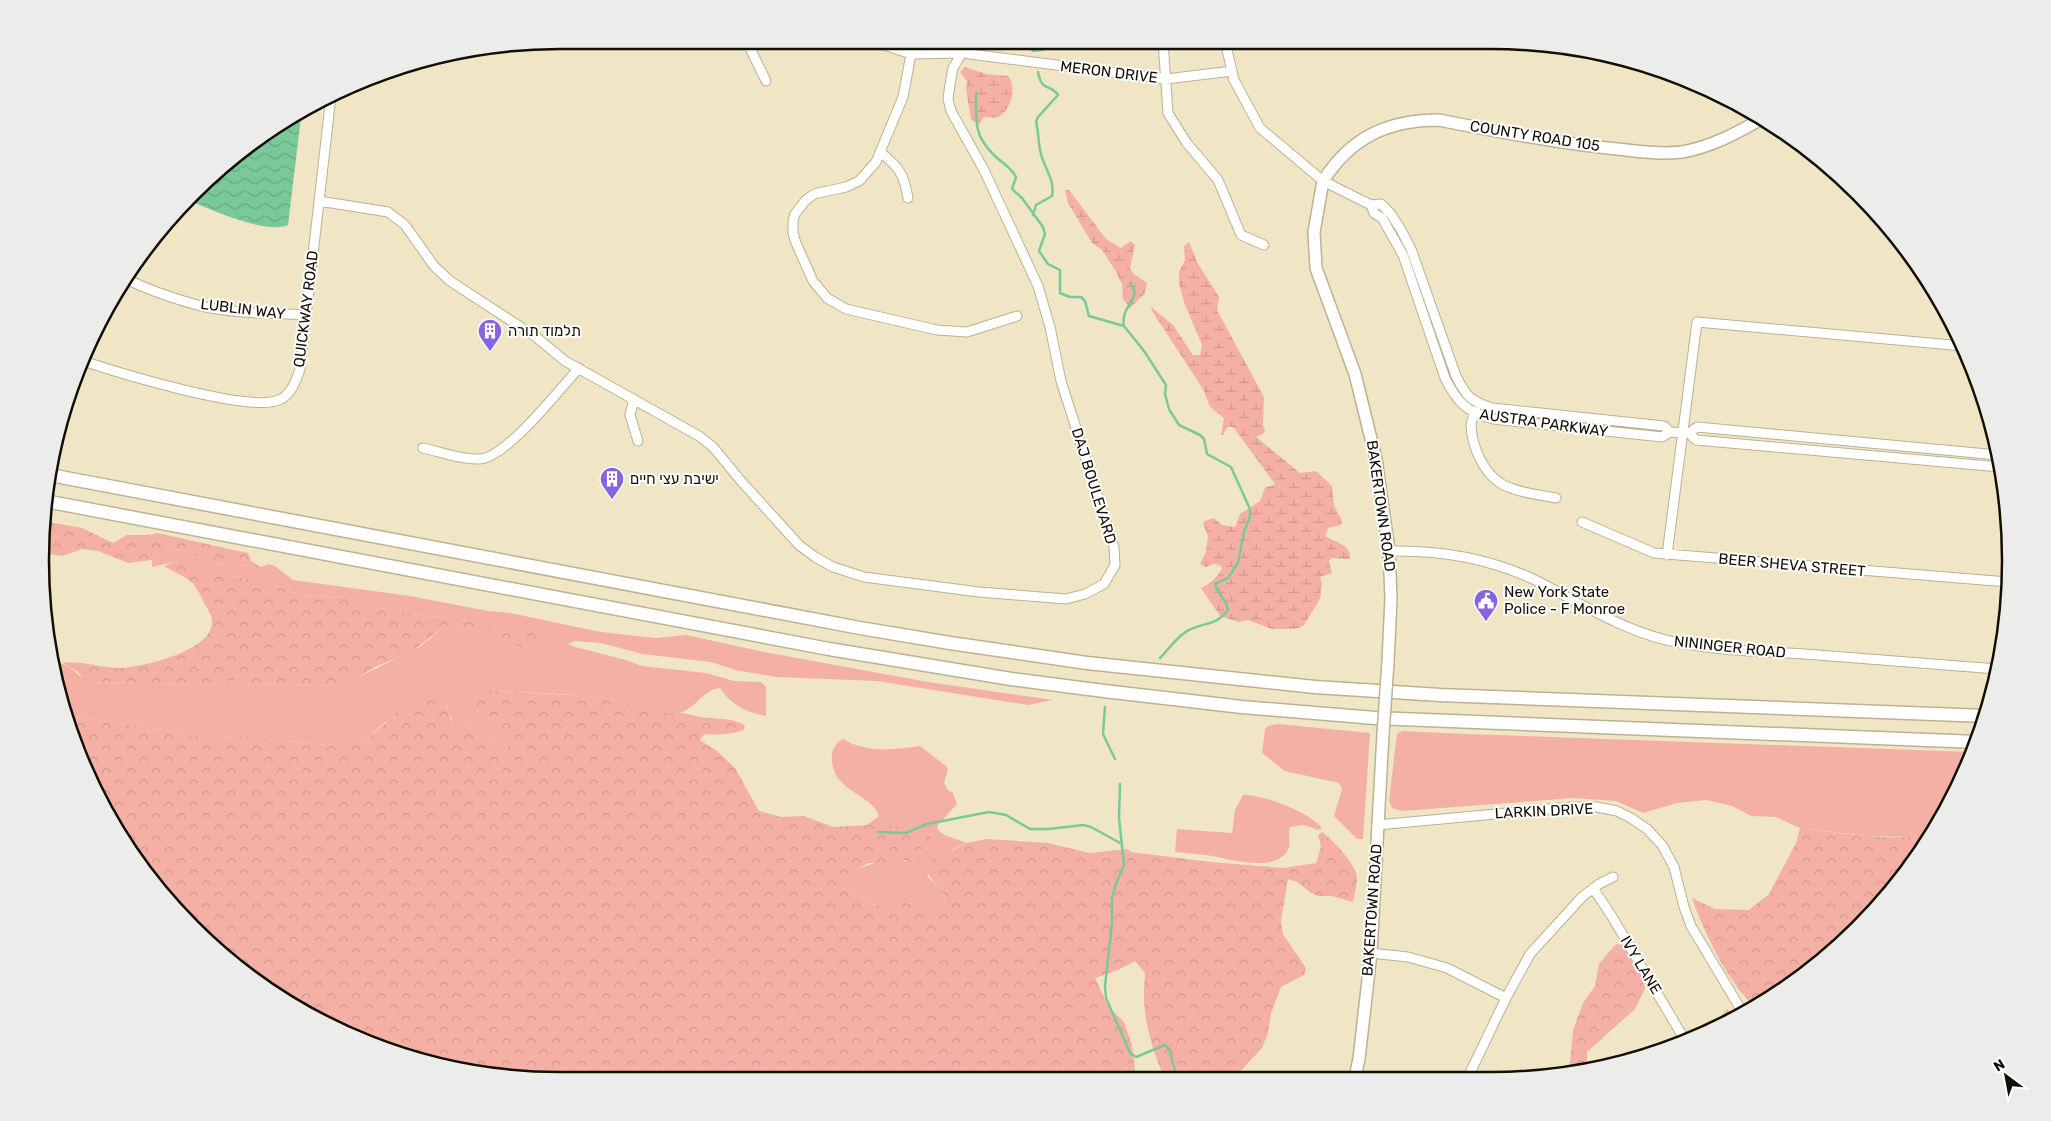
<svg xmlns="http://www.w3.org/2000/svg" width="2051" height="1121" font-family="Rubik,Heebo,sans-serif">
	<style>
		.green { fill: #f5b0a6 }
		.forest { fill: url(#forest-crowns) }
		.wetland { fill: url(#wetland-marsh) }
		.water { fill: url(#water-waves) }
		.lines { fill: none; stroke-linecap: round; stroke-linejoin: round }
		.stream { stroke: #7ac99a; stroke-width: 2.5 }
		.minor-casing { stroke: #bcb292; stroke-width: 11 }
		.major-casing { stroke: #bcb292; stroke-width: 14 }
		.highway-casing { stroke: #bcb292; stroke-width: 15 }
		.minor { stroke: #fff; stroke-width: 9 }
		.major { stroke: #fff; stroke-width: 11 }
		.highway { stroke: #fff; stroke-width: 12 }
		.major-bridge-casing { stroke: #bcb292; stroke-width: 14; stroke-linecap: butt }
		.major-bridge { stroke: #fff; stroke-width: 11 }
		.labels { text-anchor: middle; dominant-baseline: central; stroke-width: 4; stroke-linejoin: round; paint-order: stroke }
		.street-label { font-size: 15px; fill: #120f04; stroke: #fff }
		.poi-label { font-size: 15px; fill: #120f04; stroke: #fff; text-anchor: start }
		.rim { fill: none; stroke: #120f04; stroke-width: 2.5 }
	</style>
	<defs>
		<pattern id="forest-crowns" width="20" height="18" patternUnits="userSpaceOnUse" patternTransform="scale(1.25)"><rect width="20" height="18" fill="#f5b0a6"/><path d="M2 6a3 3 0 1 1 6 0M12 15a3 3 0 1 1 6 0" fill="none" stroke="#d1968d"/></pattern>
		<pattern id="wetland-marsh" width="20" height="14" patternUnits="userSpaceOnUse" patternTransform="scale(1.25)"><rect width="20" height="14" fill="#f5b0a6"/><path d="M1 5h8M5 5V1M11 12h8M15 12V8" fill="none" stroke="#d1968d"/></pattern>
		<pattern id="water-waves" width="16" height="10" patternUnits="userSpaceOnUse" patternTransform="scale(1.25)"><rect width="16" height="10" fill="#7ac99a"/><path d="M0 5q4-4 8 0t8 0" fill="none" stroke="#68ab83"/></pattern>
	</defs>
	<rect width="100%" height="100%" fill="#f0e5c4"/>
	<path class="green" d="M177,549L215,563L261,567L269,564L275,566L293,580L410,596L488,611L510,613L601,632L656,638L686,635L764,652L928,682L1053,700L1028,705L877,681L776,677L735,670L711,662L642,654L601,643L574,641L568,644L575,647L626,660L642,666L706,673L734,681L761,682L766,687V716C746,712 732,706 720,688C703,689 694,712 675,714C652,715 630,703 608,699C570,693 531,693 493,691L476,709L507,741L508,749L503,750L474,727L466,724L454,737H448L452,719L446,705L385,722L369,737L357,744L343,747L249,737L206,738L165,730L64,715L58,695L52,660C66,664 76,670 85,682L210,684L231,681L251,684L322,686L342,683L359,677L421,646L445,626L476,629L499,640L519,629L475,622L424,616L365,605L347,598L300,595L264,582L232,576H210L174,562L152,567V560L166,551Z
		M1278,724L1370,733L1363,839H1357L1334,816L1342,789L1339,783L1285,771L1262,753L1265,729L1268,726Z
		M1402,731L1467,734L1972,752L1941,821L1931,834L1917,837L1867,836L1800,828L1776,817L1751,816L1732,806L1706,800L1677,803L1643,813L1616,801L1574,798L1402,811L1392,808L1389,801L1397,734Z
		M843,739C866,753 894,750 920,746L946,766L948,770L944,783L948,790L953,793L957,804L937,826C939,837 957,838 967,843L941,855L927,876L943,891L945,903L934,909L905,902L887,907L872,904L842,885V878C860,865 892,855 913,863L920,850V830L867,825L879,816C872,796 845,794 835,773C833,767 831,762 832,754C833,748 837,742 843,739Z
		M1243,795C1263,794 1309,812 1322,828L1318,830L1304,825L1290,827C1287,834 1292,842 1288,850C1274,874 1227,858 1206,855C1196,854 1185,853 1175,852L1177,829L1232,833L1235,810Z"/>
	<path class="forest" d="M42,521L82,528L113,543L127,535H148L157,533L248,553L251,561L261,567L215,563L177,549L166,551L152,560L128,563L98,551L82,549L63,556L41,553Z
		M174,562L210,576H232L264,582L300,595L347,598L365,605L424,616L475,622L519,629L535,632L544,637L542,644L530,649L499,640L476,629L445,626L411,652L375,667L359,677L342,683L322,686L251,684L231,681L210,684L85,682L78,672L63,663C86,660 108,671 131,667C152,664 214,649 212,621C212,614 207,609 204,603C200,595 197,587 190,581C182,575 172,571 164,566Z
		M493,691L590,696L625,702L662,713H682L701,717L732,720L743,724L745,727L743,730C731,735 717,735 704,734L700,740L717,751L735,768L759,811L781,817L804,816L833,827L867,825L891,826L920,830L930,835L932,843L920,850L913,863L908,862L905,860L883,865L878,863H868L842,878V885L872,904L887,907L905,902L934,909L945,903C945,886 929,882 925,867L937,854L954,850L967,843L987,839L1048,843L1090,853L1127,849L1131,852L1210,862L1283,868L1316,863L1321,846L1318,835L1322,832C1333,840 1357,865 1357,878C1357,886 1354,895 1353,902L1332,896H1318L1311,893L1297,882L1288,879L1281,921L1283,934L1306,968L1304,975L1281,987L1271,1013L1268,1033L1262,1048L1234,1078H1165C1154,1057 1144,1021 1144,997C1143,989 1145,981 1145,973L1135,961L1118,970L1095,978L1108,1006L1124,1022L1132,1045L1136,1078L527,1080L426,1063L300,1011L243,973L169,904L128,849L80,760L64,715L165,730L206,738L249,737L343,747C352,745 361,743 369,737C389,723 406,696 433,695C449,704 455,720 449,737H454L466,724L474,727L503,750L508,749L507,741C496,731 479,716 473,702L480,692Z
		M1800,828C1843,833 1889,842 1931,834L1882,904L1780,993L1755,1007C1728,983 1704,932 1692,898L1715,909L1749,910L1769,894L1796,843Z
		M1616,944L1626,946L1641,972L1645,989L1635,1009L1587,1052V1069L1569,1074L1573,1030L1583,1003L1595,986L1599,964Z
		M1727,1009L1734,1018L1711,1030Z"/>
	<path class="wetland" d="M965,67L986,74L1008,76C1017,87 1012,108 1000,116C995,119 989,117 984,117L979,125L971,119L966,89L967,81L960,72Z
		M1065,190H1069L1106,239L1121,248L1131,241L1135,245L1130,268L1134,274L1147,283L1145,293L1130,308L1123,299L1122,284L1115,270L1102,250L1092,243L1068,203Z
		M1189,242L1198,264L1219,297L1217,310L1264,397L1263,425L1265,430L1263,434L1256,437L1300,473L1316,471L1332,486L1334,505L1342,521L1341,525L1328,528L1325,536C1335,542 1352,545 1350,559L1332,558L1329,561L1332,573L1320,577L1322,584L1320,599L1304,625L1299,628L1290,629H1272L1248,620L1239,622L1220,616L1201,588C1209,585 1219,576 1222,568L1220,565L1214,564L1206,567L1200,564L1206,551L1208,536L1203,524L1205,521L1214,518L1222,525L1235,527L1240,514L1260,501L1265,488L1275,484L1234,428L1228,426L1223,435H1221L1224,418L1210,407L1203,389L1152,311L1151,307L1173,325L1193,355H1200L1202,345L1184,302L1179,283V272L1185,260L1184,246Z"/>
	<path class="water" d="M1016,41H1046L1044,51L1032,52L1030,48L1021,47Z
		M302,109L288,225C266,235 210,209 188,200L243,148Z"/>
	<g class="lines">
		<path class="stream" d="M976,93C976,119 973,135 994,155C1002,163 1011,167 1016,177L1012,189L1022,198L1043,227L1045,234L1039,251L1048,264L1060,270V293L1070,297H1081L1085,301L1089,316L1124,326L1144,351L1166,385L1165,394L1169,409L1179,425L1200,435L1204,439L1207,454L1231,467L1250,509V517L1244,532L1238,563L1228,578L1215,584C1217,594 1227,600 1228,610C1216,626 1205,622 1189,630C1178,635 1169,649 1160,658
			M1033,215L1036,205L1052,196C1055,180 1045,169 1041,154C1038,144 1039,133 1036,122L1038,117L1058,95C1050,83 1042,93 1038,72
			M1124,326C1120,304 1144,300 1130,283
			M1105,707L1103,734L1115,759
			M1120,784L1119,818L1124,865L1116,884L1112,898V923L1105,986L1106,998L1130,1053L1136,1057L1165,1045L1169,1049L1177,1078
			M878,832L906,833L927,824L989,812L1006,815L1030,829H1049L1083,825L1091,827L1122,844"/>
		<defs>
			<path id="minor" d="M746,40L766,81
				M869,40L911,54L962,53L1166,79L1232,71
				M952,40L962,53
				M1163,41L1168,113L1186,142L1218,180L1241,235L1264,245
				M1225,41L1234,80L1260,128L1323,181L1371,205L1381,204L1390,213L1400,228L1411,249L1456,376C1466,396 1470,401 1492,408L1664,426L1670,432
				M911,54L903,97L876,162L859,181L846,187L814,194L805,201L795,214L793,221V233L796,243L813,281L827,298L846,309L937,330L967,332L1017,316
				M880,152C899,167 904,174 908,198
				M319,201L388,212L405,225L434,266L450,281L536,337L565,361L699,436L713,447L741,481L799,545L815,557L833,567L864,577L979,592L1066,599L1085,594L1104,584L1115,565L1114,547L1061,381L1050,327L1038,286L984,170L951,111L948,99L950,84L953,68L962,53
				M1371,205L1374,213L1382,218L1403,255L1445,378C1457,402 1466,412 1493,419L1662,437L1670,432L1689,433L1696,440L2000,467
				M124,278C148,290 175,299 201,306C234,314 271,313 305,315
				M80,360C116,372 248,413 279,400C291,395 296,381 300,369L331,96
				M634,399L630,415L638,441
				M1476,411C1474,415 1471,421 1471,426C1472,446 1483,472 1500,483C1514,492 1540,495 1556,498
				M1689,433L1697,427L1998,455
				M423,448C441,452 462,460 480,459C507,457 559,390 579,368
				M1582,522L1654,553L2008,582
				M1389,551C1438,550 1488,558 1533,579C1577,601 1618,628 1666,640C1711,651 1759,651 1805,654C1869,659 1933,664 1997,669
				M1667,555L1697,322L1963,346
				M1377,825L1571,807H1597L1617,811L1631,818L1647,829L1662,845L1674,867L1684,907L1691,926L1743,1013
				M1593,888L1611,915L1686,1042
				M1371,953L1408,957L1447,968L1506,998
				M1468,1077L1506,998L1530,954L1582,897L1599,884L1613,877"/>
			<path id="major" d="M1388,662L1391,598L1389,551L1376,459L1355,374L1316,268L1314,232L1323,181C1351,137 1388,120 1439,120C1498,132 1557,143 1617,149C1638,151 1660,155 1682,152C1711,147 1737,133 1763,118
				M1355,1077L1359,1059L1371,953L1383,734"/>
			<path id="highway" d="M50,475L860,628L950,643L1087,663L1315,687L1440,695L1986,716
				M45,501L829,649L1011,679L1104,691L1242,707L1375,718L1977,742"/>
		</defs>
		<use href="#minor" class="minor-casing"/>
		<use href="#major" class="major-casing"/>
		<use href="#highway" class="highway-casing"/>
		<use href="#minor" class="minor"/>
		<use href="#major" class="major"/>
		<use href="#highway" class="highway"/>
		<defs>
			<path id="major-bridge" d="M1383,734L1388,662"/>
		</defs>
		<use href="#major-bridge" class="major-bridge-casing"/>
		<use href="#major-bridge" class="major-bridge"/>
	</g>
	<defs>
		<symbol id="building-pin" viewBox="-11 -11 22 30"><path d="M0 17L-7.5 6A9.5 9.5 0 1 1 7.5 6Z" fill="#8664df" stroke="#fff"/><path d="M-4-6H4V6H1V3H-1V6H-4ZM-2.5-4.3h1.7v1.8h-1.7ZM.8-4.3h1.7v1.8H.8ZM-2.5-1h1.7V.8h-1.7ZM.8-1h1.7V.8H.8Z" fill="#fff"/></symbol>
		<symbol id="civic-pin" viewBox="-11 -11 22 30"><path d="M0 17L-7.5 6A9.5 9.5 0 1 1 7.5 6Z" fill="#8664df" stroke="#fff"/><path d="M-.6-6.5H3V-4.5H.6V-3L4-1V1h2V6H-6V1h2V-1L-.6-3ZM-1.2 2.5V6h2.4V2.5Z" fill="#fff"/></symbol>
	</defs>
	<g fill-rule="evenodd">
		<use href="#building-pin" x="476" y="317" width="28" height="38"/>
		<use href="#building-pin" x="598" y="465" width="28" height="38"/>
		<use href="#civic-pin" x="1472" y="587" width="28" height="38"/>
	</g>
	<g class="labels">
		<g class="street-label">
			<text transform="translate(1109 72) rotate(7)">MERON DRIVE</text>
			<text transform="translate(1535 136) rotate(9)">COUNTY ROAD 105</text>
			<text transform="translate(243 309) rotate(7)">LUBLIN WAY</text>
			<text transform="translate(306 309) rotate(-83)">QUICKWAY ROAD</text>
			<text transform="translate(1544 423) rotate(8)">AUSTRA PARKWAY</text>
			<text transform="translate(1094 486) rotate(73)">DAJ BOULEVARD</text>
			<text transform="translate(1381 506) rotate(82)">BAKERTOWN ROAD</text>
			<text transform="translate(1792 565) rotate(5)">BEER SHEVA STREET</text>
			<text transform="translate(1730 647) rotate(6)">NININGER ROAD</text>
			<text transform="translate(1544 811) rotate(-3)">LARKIN DRIVE</text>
			<text transform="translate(1372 910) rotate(-86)">BAKERTOWN ROAD</text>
			<text transform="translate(1641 965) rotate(59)">IVY LANE</text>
		</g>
		<g class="poi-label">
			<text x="508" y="331">תלמוד תורה</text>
			<text x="630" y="479">ישיבת עצי חיים</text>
			<text x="1504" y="592">New York State<tspan x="1504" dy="17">Police - F Monroe</tspan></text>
		</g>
	</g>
	<path d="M0 0H2051V1121H0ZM560 49H1491A511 511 0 0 1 2002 560V561A511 511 0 0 1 1491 1072H560A511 511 0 0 1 49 561V560A511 511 0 0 1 560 49Z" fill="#ececeb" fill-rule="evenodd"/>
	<path class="rim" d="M560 49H1491A511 511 0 0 1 2002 560V561A511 511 0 0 1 1491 1072H560A511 511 0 0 1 49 561V560A511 511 0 0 1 560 49Z"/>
	<g transform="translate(2006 1076) rotate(328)" stroke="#ffffff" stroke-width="4" paint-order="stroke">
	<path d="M0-4L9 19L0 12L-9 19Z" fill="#120f04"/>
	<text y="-8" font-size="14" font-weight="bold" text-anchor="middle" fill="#120f04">N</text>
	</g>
</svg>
